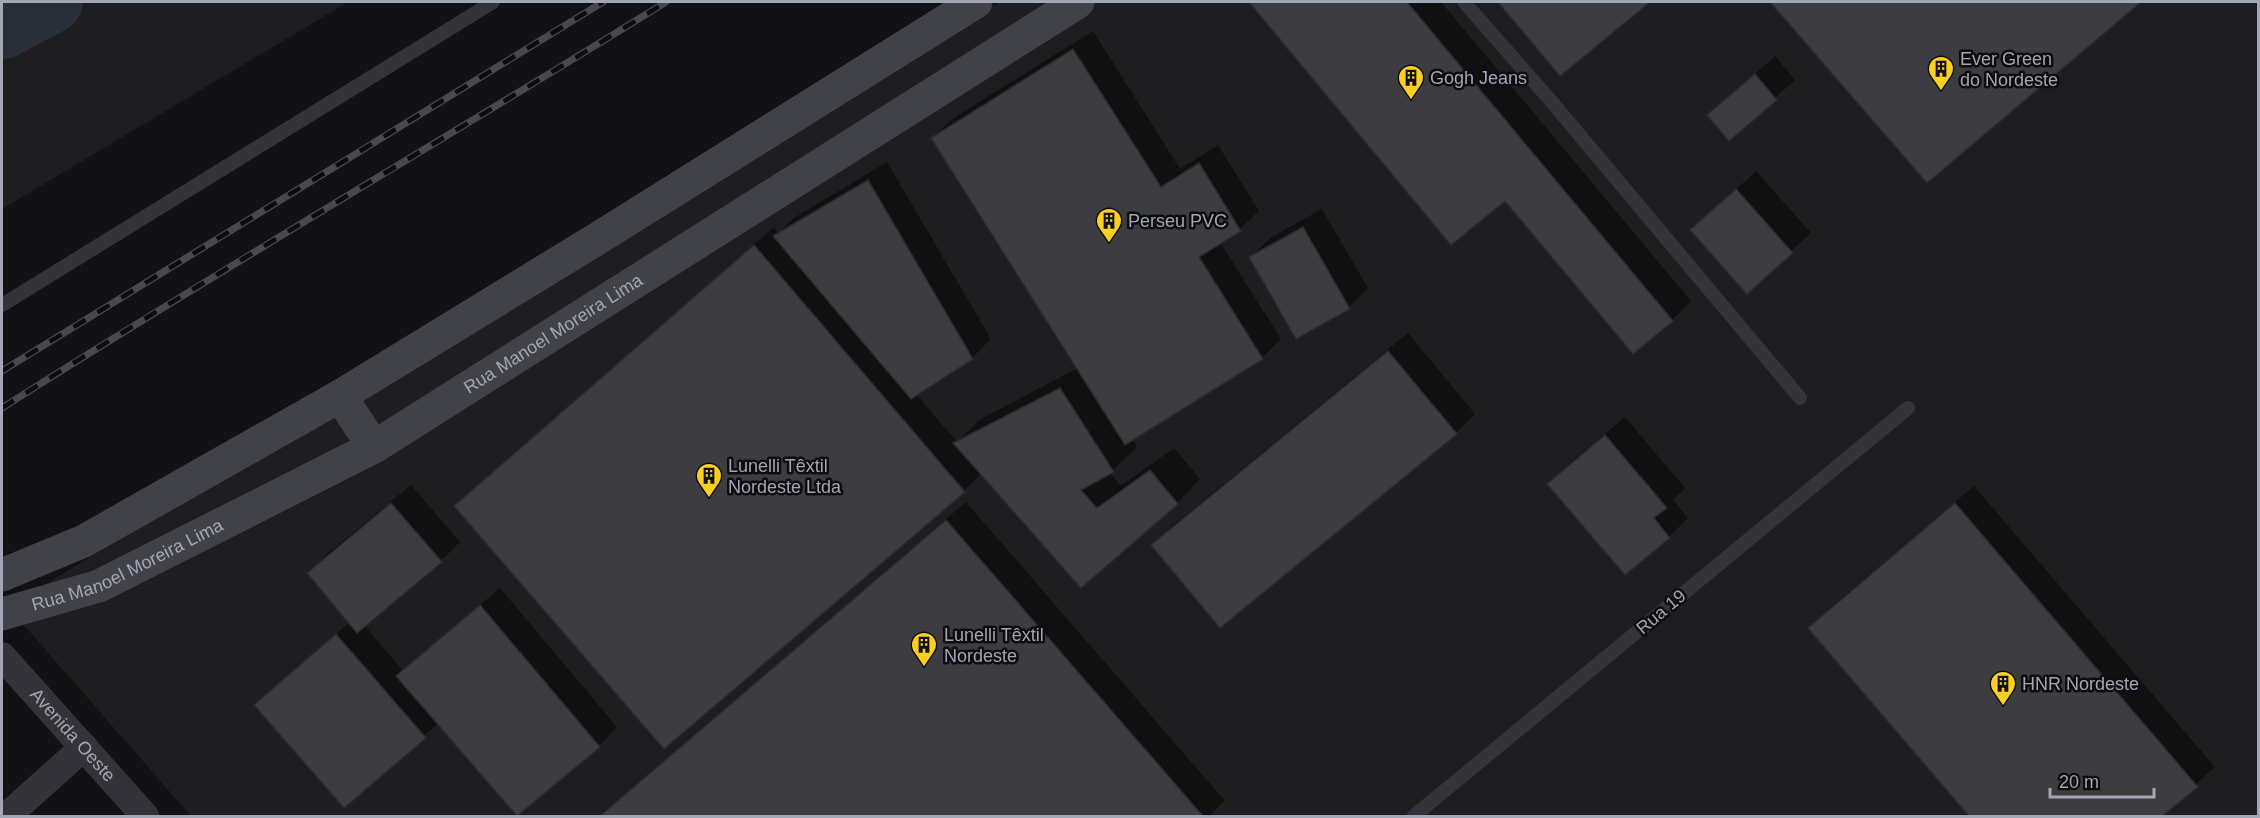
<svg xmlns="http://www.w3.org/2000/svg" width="2260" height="818" font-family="Arial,sans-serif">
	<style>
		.built { fill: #1e1e21 }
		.shadow { fill: #0007 }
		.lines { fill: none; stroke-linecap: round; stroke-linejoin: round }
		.river { stroke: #282f38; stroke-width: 63 }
		.building { fill: #3c3c41; stroke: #2c2c30; stroke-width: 1.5 }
		.lane { stroke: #333339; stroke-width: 14 }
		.street { stroke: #333339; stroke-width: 28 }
		.secondary { stroke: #414249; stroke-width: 33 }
		.rail-casing { stroke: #484950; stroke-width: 7 }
		.rail { stroke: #0d0d0f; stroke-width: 4.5; stroke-dasharray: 14; stroke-linecap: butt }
		.labels { text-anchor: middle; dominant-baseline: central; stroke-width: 5; stroke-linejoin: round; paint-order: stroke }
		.poi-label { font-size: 18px; fill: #a2a6b5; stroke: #0d0d0f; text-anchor: start }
		.street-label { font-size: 18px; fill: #a2a6b5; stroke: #0d0d0f }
	</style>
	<rect width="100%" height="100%" fill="#121214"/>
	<path class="built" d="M2,2H348L2,209Z
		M1000,2H2258V816H191L8,607Z"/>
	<path class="shadow" d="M1251,2H1441L1691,301L1672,320L1505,198L1452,243Z
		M1500,2H1648L1560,74Z
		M1772,2H2139L1927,181Z
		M1093,31L1180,169L1218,145L1259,211L1240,229L1220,242L1281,339L1262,358L1132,439L1137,447L1110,473L1121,486L1174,448L1200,479L1177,503L1081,586L982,473L964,491L456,506L475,487L774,227L778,233L794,218L887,162L991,339L972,358L916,394L957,442L979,420L1078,368L933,138L952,119Z
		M1775,56L1795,80L1729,139L1709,115Z
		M1756,171L1811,233L1747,292L1692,230Z
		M1322,209L1368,288L1349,307L1251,257L1270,238Z
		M1408,333L1475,414L1456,433L1220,626L1153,545L1172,526Z
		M1625,417L1685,488L1673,500L1688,518L1669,537L1626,573L1549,484L1568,465Z
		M411,485L460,542L441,561L364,625L403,671L500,588L617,727L599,746L516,815L438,724L344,806L256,705L350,622L309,573L327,554Z
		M1974,486L2215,767L2160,816H1971L1810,628L1829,609Z
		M966,502L1225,801L1209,816H599Z"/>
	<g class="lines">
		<path class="river" d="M2,28L51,2"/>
	</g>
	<path class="building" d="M1249,2H1407L1673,321L1633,354L1505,201L1451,245Z
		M1498,2H1650L1560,76Z
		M1770,2H2141L1927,183Z
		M1073,49L1161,187L1199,163L1241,231L1199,257L1263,359L1125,445L931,138Z
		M1755,74L1777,100L1729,141L1707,115Z
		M868,180L973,359L911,399L773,236Z
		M1736,189L1793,253L1747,294L1690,230Z
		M1303,227L1350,309L1296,339L1249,257Z
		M754,245L965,492L664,749L454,506Z
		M1388,351L1457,434L1220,628L1151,545Z
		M1060,388L1114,472L1081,490L1097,508L1150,470L1178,504L1081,588L953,443Z
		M1605,435L1667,508L1654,518L1670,538L1625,575L1547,484Z
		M391,503L442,562L357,633L307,573Z
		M1955,503L2198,787L2162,816H1969L1808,628Z
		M946,520L1203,816H600Z
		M480,605L600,747L517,816L396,676Z
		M336,634L426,738L344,808L254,705Z"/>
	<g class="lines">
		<path class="lane" d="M1464,2L1551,101L1800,398
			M2,305L493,2
			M1414,816L1908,408"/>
		<g class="street">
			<path id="s1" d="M2,656L145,816"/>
			<path d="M7,816L84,747"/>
		</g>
		<g class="secondary">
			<path d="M340,396L374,447"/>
			<path d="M2,575L84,541L340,396L600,237L976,2"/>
			<path id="s2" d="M2,614L99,586L374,447L1078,2"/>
		</g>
		<defs>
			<path id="rail" d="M2,371L603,2
				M2,408C221,269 445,139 666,2"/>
		</defs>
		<use href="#rail" class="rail-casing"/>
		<use href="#rail" class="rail"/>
	</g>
	<defs>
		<symbol id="building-pin" viewBox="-11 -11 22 30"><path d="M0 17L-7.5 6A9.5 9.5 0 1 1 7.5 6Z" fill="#fbcf22" stroke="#0d0d0f"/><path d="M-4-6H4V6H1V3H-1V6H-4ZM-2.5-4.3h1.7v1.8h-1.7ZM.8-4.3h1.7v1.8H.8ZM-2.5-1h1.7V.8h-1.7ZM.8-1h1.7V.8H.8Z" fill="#111"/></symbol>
	</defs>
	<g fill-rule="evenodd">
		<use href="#building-pin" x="1926" y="54" width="30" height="40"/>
		<use href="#building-pin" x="1396" y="63" width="30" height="40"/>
		<use href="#building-pin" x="1094" y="206" width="30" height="40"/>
		<use href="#building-pin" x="694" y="461" width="30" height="40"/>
		<use href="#building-pin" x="909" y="630" width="30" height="40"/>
		<use href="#building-pin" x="1988" y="669" width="30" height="40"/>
	</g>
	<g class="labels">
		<g class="poi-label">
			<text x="1960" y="59">Ever Green<tspan x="1960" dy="21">do Nordeste</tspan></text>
			<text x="1430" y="78">Gogh Jeans</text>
			<text x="1128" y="221">Perseu PVC</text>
			<text x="728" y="466">Lunelli Têxtil<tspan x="728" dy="21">Nordeste Ltda</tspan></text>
			<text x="944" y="635">Lunelli Têxtil<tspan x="944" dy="21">Nordeste</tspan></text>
			<text x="2022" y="684">HNR Nordeste</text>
		</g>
		<g class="street-label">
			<text stroke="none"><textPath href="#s2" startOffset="621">Rua Manoel Moreira Lima</textPath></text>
			<text stroke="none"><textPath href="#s2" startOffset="135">Rua Manoel Moreira Lima</textPath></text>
			<text transform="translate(1661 612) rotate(-40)">Rua 19</text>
			<text stroke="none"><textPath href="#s1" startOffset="106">Avenida Oeste</textPath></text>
		</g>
	</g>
	<rect width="2260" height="818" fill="none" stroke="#a2a6b5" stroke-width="6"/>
	<path d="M2050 788v9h104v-9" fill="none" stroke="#a2a6b5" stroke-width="3"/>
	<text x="2059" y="788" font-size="18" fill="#a2a6b5" stroke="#0d0d0f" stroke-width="4.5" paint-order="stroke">20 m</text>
</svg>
